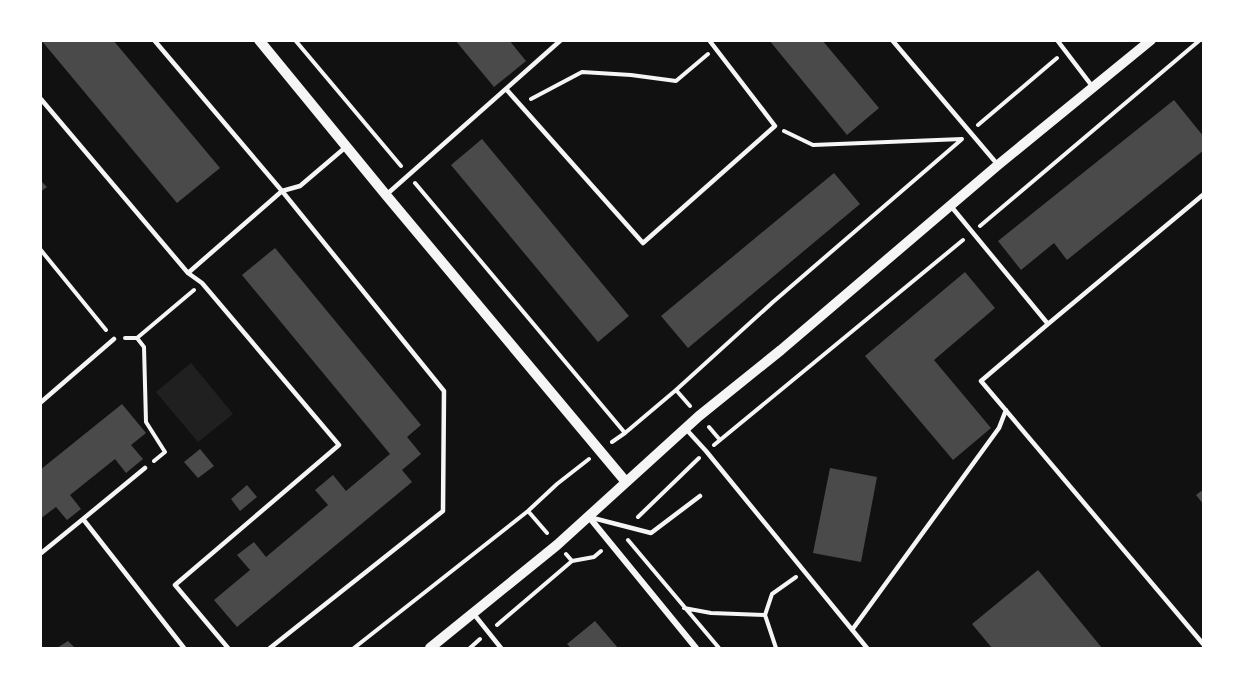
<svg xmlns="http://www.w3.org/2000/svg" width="1244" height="689" font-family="'DejaVu Sans',sans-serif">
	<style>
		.green { fill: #202020 }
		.building { fill: #4a4a4a }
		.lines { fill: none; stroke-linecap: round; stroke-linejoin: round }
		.path { stroke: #f5f5f5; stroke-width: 4 }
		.service { stroke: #f5f5f5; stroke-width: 4.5 }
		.minor { stroke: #f5f5f5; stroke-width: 6 }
		.tertiary { stroke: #f5f5f5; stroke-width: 10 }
	</style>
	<rect width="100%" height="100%" fill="#111"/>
	<path class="green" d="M191,363L233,414L198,442L156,392Z"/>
	<path class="building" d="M41,40H113L220,168L177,203Z
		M455,40H509L526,61L494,87Z
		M769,40H822L879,108L847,135Z
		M1174,100L1204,137V150L1067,260L1054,243L1021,270L998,241Z
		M482,139L629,316L598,342L451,165Z
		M834,173L860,204L688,348L661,316Z
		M40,180L47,187L40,192Z
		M275,248L421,425L407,437L421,454L402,470L412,482L237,627L214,600L250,570L237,555L254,542L266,557L328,505L315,490L333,475L346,491L390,454L242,275Z
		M965,272L995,308L934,360L991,428L953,460L865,356Z
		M122,404L146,433L131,445L143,459L126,473L115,459L70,495L81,509L67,520L56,507L40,519V470Z
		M200,449L214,466L198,478L184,462Z
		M830,468L877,477L861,562L813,553Z
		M247,485L257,497L240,511L231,499Z
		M1204,489V505L1196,495Z
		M1038,570L1102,648H992L972,624Z
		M595,621L618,648H571L567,644Z
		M68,641L75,648H57Z"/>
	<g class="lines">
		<path class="path" d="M295,40L401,166
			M531,99L582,72L631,75L676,81L708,54
			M978,125L1057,58
			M784,131L813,145L962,139
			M415,183L625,433
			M980,226L1200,40
			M40,249L106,330
			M125,338H137L144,347L146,422L165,452L154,461
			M137,338L194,290
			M676,390L773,302L961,140
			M709,427L720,440
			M612,442L625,433L676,390L690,406
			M714,445L963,240
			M528,511L547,533
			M638,517L699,458
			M628,540L719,648
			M566,554L572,561L594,557L601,551
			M684,608L711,613L765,615L772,594L796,577
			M765,615L776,648
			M497,625L572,561
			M354,648L528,511L557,484L589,459
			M470,648L480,639"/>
		<path class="service" d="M154,40L282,191L444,391L443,511L270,648
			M892,40L998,165
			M1057,40L1092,86
			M506,89L643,243L775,126L709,40
			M40,98L188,273L202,283L339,445L175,585L228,648
			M1204,194L1048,324L981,381L1204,645
			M386,195L561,40
			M950,205L1048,324
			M188,273L282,191L300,186L347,146
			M40,403L114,339
			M685,428L706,451L867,648
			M589,517L651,533L700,496
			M83,519L145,468
			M40,554L83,519L184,648
			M473,613L501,648
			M852,630L999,428L1006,410"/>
		<path class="minor" d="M589,517L696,648"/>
		<path class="tertiary" d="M259,40L386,195L626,482
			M430,648L557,545L699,416L781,350L998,165L1151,40"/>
	</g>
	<rect width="1244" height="689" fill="none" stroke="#ffffff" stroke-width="84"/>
</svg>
